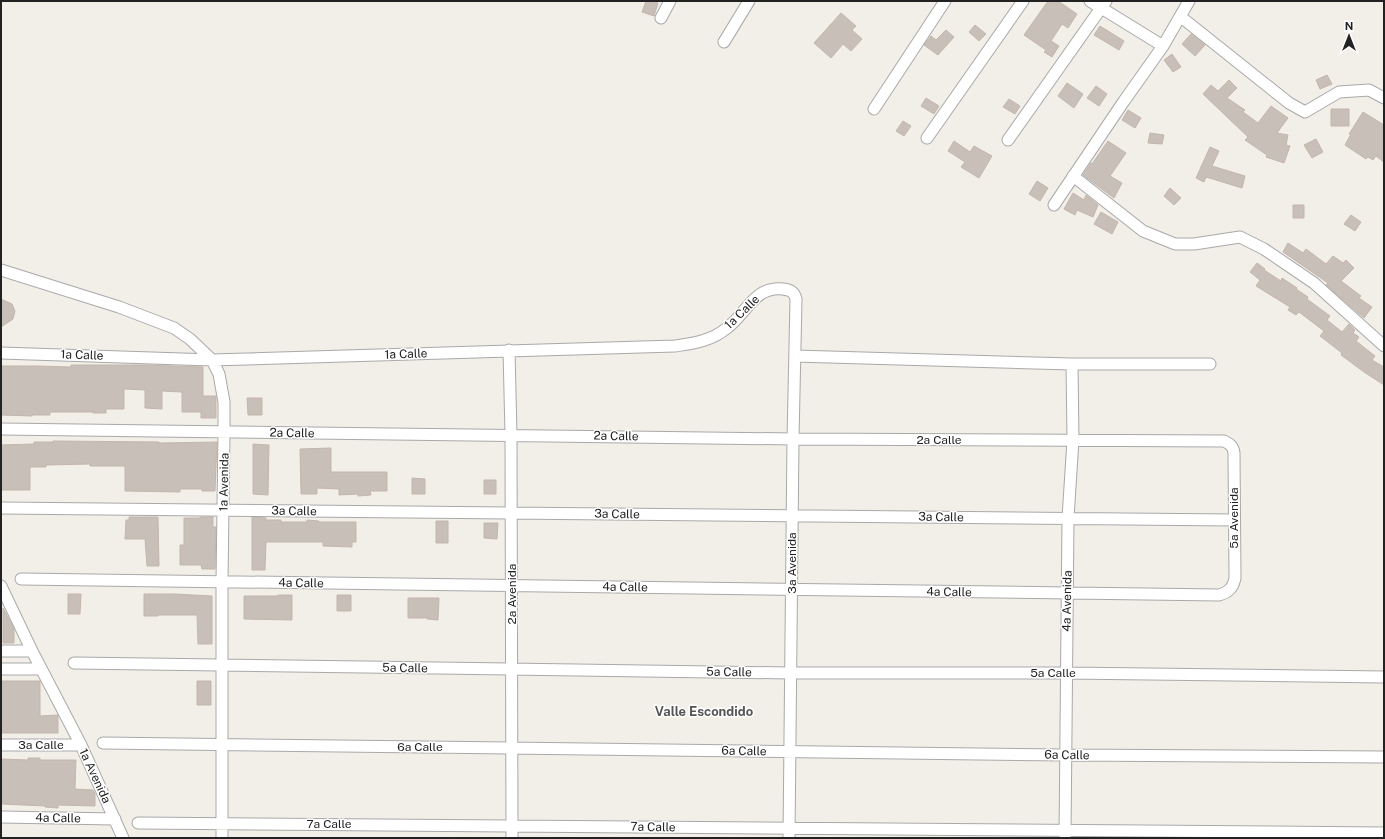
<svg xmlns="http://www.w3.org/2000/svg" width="1385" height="839" font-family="'Public Sans',sans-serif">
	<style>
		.building { fill: #c7bfb8; stroke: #c4b6ab }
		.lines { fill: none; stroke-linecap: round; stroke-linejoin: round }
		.minor-casing { stroke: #a9a9a9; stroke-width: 13 }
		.minor { stroke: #fff; stroke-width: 11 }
		.labels { text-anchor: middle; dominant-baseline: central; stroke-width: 3; stroke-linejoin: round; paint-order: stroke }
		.street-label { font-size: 12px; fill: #222; stroke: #fff }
		.neighbourhood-label { font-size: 13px; font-weight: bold; fill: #555; stroke: #fff }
	</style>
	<rect width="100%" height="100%" fill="#f2efe9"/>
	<path class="building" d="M646,1H653L658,3L654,16L642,12Z
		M1048,1H1058L1077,14L1068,28L1062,24L1051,41L1059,46L1052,57L1044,52L1046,50L1024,35Z
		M841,13L856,26L852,30L862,39L851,51L843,44L831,58L814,43Z
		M975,25L986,34L979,41L969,32Z
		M1100,26L1124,41L1119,50L1094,35Z
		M946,30L954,37L938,55L924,45L931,36L936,40Z
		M1191,34L1205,45L1195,56L1182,44Z
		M1172,54L1181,67L1173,72L1164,60Z
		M1327,75L1332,84L1320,89L1316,80Z
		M1229,80L1237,88L1227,98L1245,110L1243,112L1258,123L1271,106L1288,118L1277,133L1288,135L1286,145L1290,146L1284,163L1266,157L1267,155L1245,140L1248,137L1203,94L1211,85L1218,91Z
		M1067,83L1083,94L1074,108L1058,96Z
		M1096,86L1107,94L1099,106L1087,98Z
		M926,98L939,106L934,114L921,106Z
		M1009,99L1020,106L1015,114L1003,107Z
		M1331,109H1349V126H1331Z
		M1128,110L1141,118L1135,128L1122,120Z
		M1363,112L1384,125V162L1376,156L1373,160L1368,157L1366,159L1345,145L1351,134H1349Z
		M903,121L911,126L904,136L896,131Z
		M1150,133L1164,135L1162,144L1148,143Z
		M1316,139L1323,152L1312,158L1304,145Z
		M954,141L970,152L974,146L992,156L979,178L961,167L965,162L948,151Z
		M1108,141L1126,153L1110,176L1122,183L1114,198L1083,175L1091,163L1092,164Z
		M1210,147L1219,151L1212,166L1245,176L1242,188L1206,177L1204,182L1196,178Z
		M1037,181L1048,188L1040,201L1029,194Z
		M1170,188L1181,198L1174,205L1164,196Z
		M1073,193L1084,200L1086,195L1098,205L1093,217L1077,210L1075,215L1064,209Z
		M1293,205H1304V218H1293Z
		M1101,212L1118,222L1112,234L1094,224Z
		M1351,215L1361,222L1355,231L1344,224Z
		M1288,243L1303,253L1306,249L1326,264L1333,256L1343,263L1346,260L1354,268L1341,281L1361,296L1359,298L1372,307L1364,318L1326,285L1328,283L1283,252Z
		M1257,263L1265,269L1264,270L1281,281L1282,278L1297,288L1296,289L1308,297L1307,299L1330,316L1327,320L1342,332L1349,324L1355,330L1353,333L1359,337L1356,341L1375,356L1372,360L1384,367V385L1364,372L1341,355L1342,353L1320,336L1324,331L1299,312L1296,315L1288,310L1290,307L1256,286L1260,280L1250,272Z
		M1,299L12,304L15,311L13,319L1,327Z
		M71,365H145L203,367V396H216V418H201V412H182V392L162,391V409L145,408V390L124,389V409H106V413H93V412H50V415H32V416L1,415V366H37L71,367Z
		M247,398H262V415H248Z
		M53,441L159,442V443L217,442L215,491H202V489H180V492L125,491V466H90V464L46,465V467H30V490H1V445L34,444V442H53Z
		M253,444L269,445L268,495L253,494Z
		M331,448V472H387V491H370L371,495L358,496V494L339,495V489L317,488V494H301L300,449Z
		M412,478L425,479V494H412Z
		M484,480H496V494H484Z
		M129,517H158L159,566H147L145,539H125L126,520H129Z
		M200,517H213V527H216L215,569H202L201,565H180V545H184V518H200Z
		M252,517L266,518V520H281V522H307V520L319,521V522H356V542H352V547L323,546V542H266L265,570H252Z
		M436,521H448V543H436Z
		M484,523H498L497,539L484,538Z
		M68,594H81L80,614H68Z
		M144,594H174L212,596V644H198L197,615H158V616H144Z
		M278,595H292V620L244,619V596H278Z
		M337,595H351V611H337Z
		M408,598H439L438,620L427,619V618H408Z
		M3,608L14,629V643H3Z
		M1,681H40V716L58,715V733H1Z
		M197,681H211V705H197Z
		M28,758H40V760H76L75,789L93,790L95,794V806L58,805V808L45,807V806L1,804V759L28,760Z"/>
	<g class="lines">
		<defs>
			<path id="minor" d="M1090,1L1163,46
				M1181,17L1289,103L1305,112L1339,92L1369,90L1384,98
				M661,18L670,1
				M724,42L749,1
				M874,109L945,1
				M927,138L1023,1
				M1008,140L1106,1
				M1073,176L1143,231L1175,244H1194L1240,237L1264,249L1314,283L1384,346
				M1054,205L1124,101L1163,46L1189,1
				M1,270L119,307L174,328L190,339L212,360L219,374L224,402V432L222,582V838
				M509,350L511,435L512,838
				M1,353L212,360L675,346C695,343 711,341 727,328C747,313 754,286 783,289C790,290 794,291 796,299L793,439L789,838
				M795,356L1072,364H1210
				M1,429L793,439L1224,441C1230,444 1233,446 1234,453L1235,578C1233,588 1229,592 1219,595L21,579
				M1,508L1234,520
				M1,586L32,651L81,745L123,838
				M1,651H32
				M74,663L790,673H1067L1384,677
				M1,669H41
				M103,743L1066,755L1384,757
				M1,745H81
				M1,817L115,819
				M138,823L1384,833
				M1065,837L1068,518L1073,440L1072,364"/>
		</defs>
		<use href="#minor" class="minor-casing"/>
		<use href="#minor" class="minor"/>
	</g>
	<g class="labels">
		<g class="street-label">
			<text transform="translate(742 312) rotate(-44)">1a Calle</text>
			<text transform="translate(406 354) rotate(-2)">1a Calle</text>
			<text transform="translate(82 355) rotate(2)">1a Calle</text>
			<text transform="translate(292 433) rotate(1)">2a Calle</text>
			<text transform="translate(616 436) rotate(1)">2a Calle</text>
			<text x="939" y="440">2a Calle</text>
			<text transform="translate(224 482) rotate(-89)">1a Avenida</text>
			<text transform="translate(294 511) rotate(1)">3a Calle</text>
			<text transform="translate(617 514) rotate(1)">3a Calle</text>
			<text transform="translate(941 517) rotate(1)">3a Calle</text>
			<text transform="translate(1234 518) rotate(-90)">5a Avenida</text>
			<text transform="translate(792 563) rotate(-90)">3a Avenida</text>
			<text transform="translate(301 583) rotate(1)">4a Calle</text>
			<text transform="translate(625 587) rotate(1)">4a Calle</text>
			<text transform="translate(949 592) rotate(1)">4a Calle</text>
			<text transform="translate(512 594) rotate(-90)">2a Avenida</text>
			<text transform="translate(1067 601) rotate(-89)">4a Avenida</text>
			<text transform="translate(405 668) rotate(1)">5a Calle</text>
			<text transform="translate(729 672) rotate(1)">5a Calle</text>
			<text x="1053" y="673">5a Calle</text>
			<text x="41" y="745">3a Calle</text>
			<text x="420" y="747">6a Calle</text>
			<text transform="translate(744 751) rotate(1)">6a Calle</text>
			<text transform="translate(1067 755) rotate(1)">6a Calle</text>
			<text transform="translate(95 776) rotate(65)">1a Avenida</text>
			<text transform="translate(58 818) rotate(1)">4a Calle</text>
			<text x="329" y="824">7a Calle</text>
			<text transform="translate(653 827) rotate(1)">7a Calle</text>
		</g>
		<g class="neighbourhood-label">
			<text x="704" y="711">Valle Escondido</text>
		</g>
	</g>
	<rect width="1385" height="839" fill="none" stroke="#222222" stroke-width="4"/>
	<g transform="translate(1349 36)" stroke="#ffffff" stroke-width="3" paint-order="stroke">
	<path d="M0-3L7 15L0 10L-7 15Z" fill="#222222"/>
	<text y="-6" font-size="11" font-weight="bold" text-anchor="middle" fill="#222222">N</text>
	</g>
</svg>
